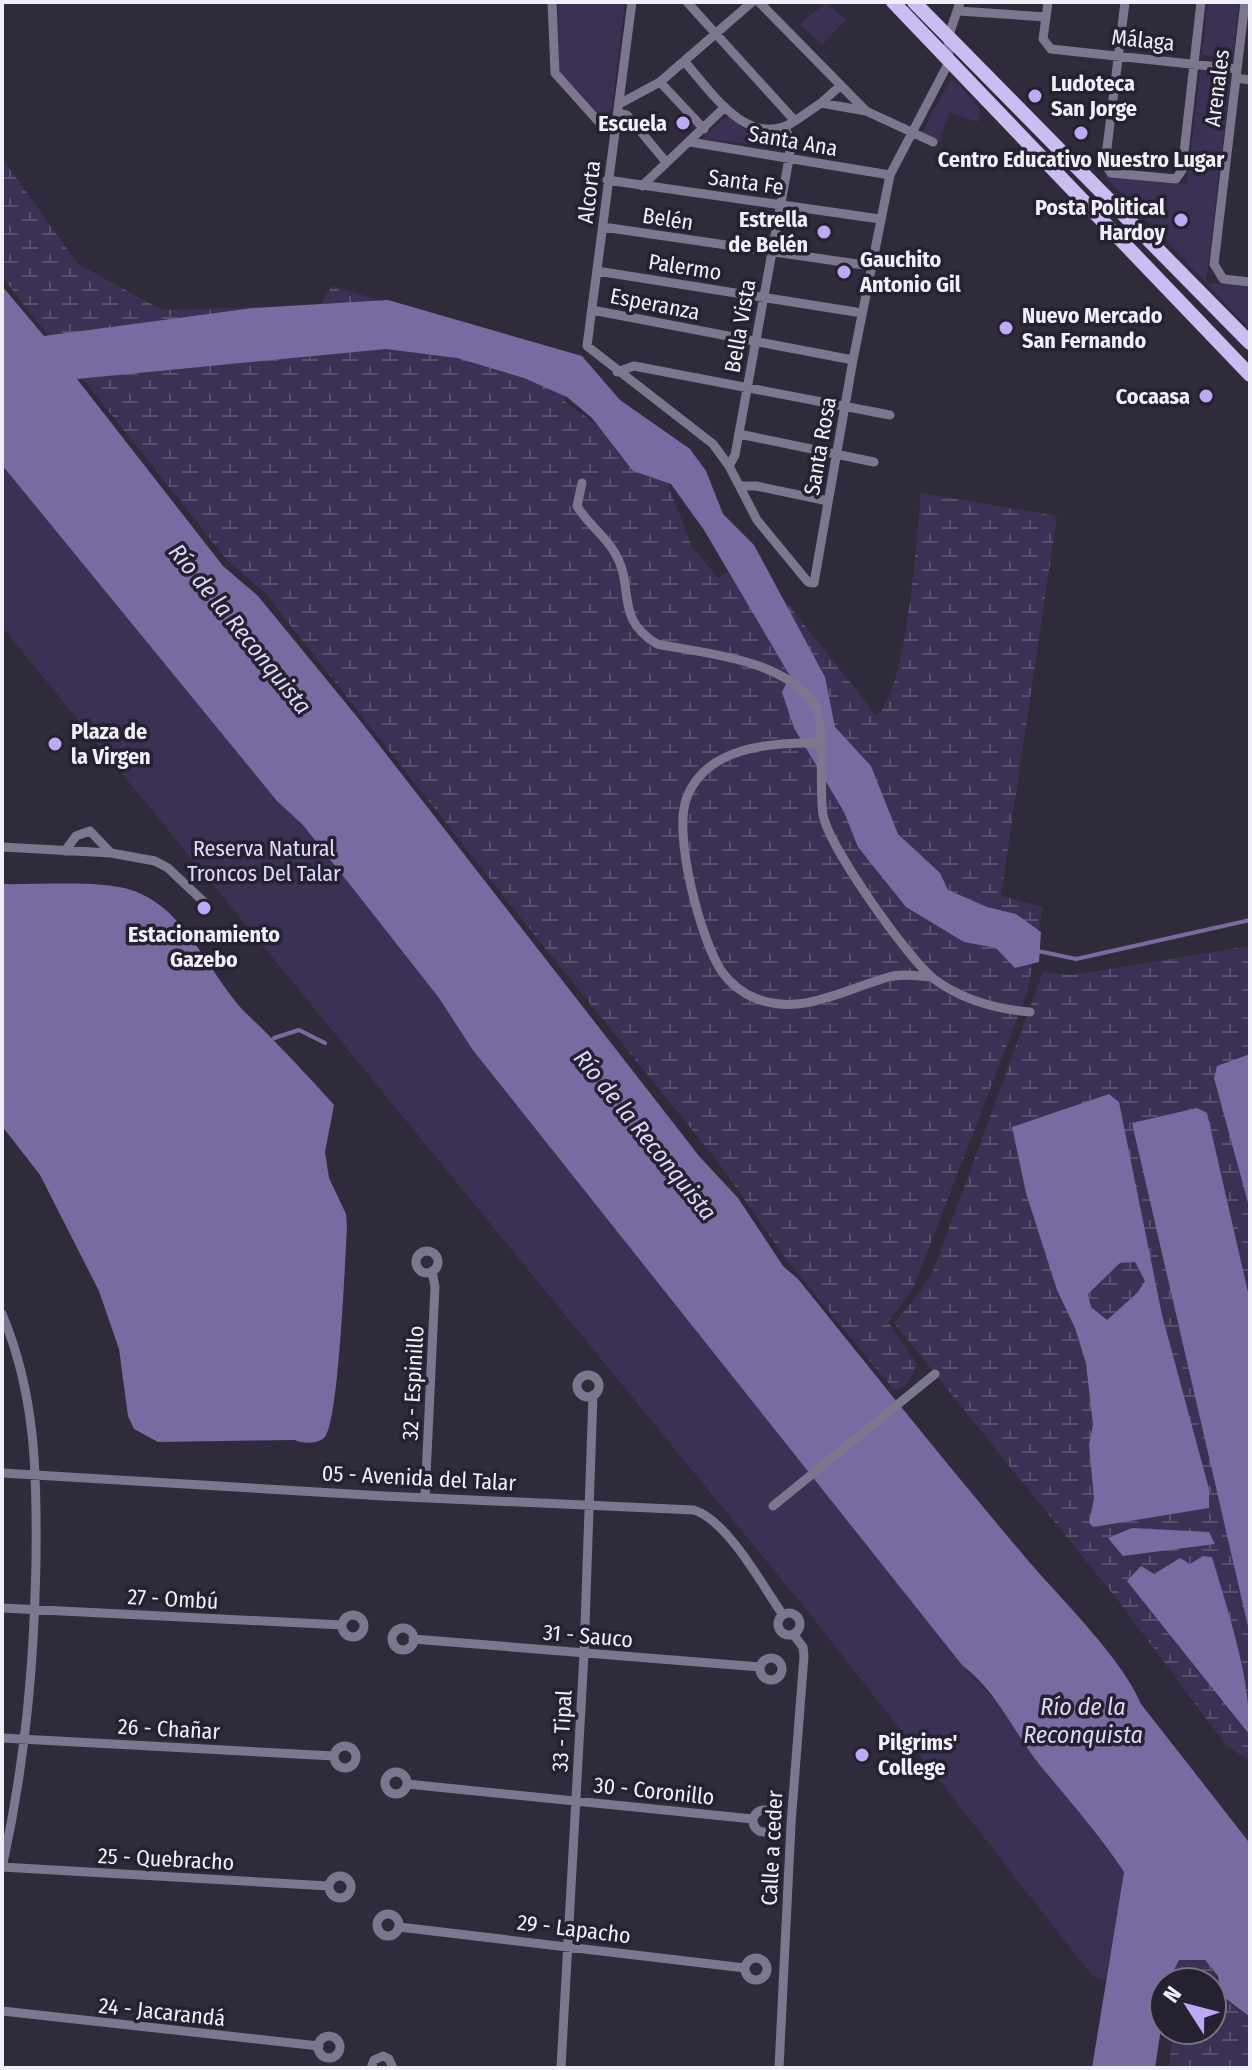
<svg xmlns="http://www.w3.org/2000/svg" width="1252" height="2070" font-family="'Fira Sans Condensed',sans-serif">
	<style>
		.wetland { fill: url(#wetland-marsh) }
		.park { fill: #3b3154 }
		.water { fill: #7a6aa2; fill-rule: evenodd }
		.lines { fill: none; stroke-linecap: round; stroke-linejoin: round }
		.stream { stroke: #7a6aa2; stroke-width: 4 }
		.street { stroke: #7c768f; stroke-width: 9 }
		.primary { stroke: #cbbdf1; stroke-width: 14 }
		.poi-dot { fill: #bea9f5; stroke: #252130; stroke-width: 3 }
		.labels { text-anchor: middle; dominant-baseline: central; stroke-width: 7; stroke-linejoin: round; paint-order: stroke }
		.street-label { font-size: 22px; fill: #f1eff9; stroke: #252130 }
		.poi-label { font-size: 22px; font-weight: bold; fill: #f1eff9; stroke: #252130; text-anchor: start }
		.park-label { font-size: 22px; fill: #e1d9fb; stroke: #252130 }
		.water-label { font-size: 24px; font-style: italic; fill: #dfd7f9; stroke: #252130 }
	</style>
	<defs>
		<pattern id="wetland-marsh" width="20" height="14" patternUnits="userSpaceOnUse" patternTransform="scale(2)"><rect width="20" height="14" fill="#3b3154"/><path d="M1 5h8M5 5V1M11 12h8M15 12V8" fill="none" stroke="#584f6d"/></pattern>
	</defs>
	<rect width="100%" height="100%" fill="#2f2b3a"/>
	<path class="wetland" d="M2,158L78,264L162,310L319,306L332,286L580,361L564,401L664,474L692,547L718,578L751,558L876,715C907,697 917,532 921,493L1057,516L1001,896L1043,907L1027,993L913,1289L888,1322L916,1363C913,1377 908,1387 894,1390L789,1263L718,1162L520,917L265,593L227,560L2,277Z
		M1250,946V1761L1227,1746L1120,1603L894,1323L920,1292L934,1269L1043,972L1071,975Z
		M1197,1958C1216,1963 1214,1978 1221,1992C1227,2003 1240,2010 1250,2017V2068H1169L1173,2030H1212V1982H1169L1179,1960Z"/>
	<path class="park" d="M558,2H625L612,106L609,114L602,117L559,71Z
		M826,2L846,20L822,45L800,24Z
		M1208,2H1239L1233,58L1202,55Z
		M1200,70L1231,74L1206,283L1250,285V329L1103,175L1187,184Z
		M952,77L980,109L978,122L949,112L940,142L920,135Z
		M728,115L745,130L783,136V148L706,139L704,136Z
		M2,465L277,801L303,825L439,998L472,1049L962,1665L1010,1716L1038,1763L1062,1788L1124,1872L1106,1980L1092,1976L813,1618L2,627Z"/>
	<path class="water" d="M2,286L44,336L253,308L388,300L582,356L620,400L690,449L706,471L723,514L754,545L825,677L835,727L871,766L898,834L940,873L948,890L987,907L1016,914L1041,932L1039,962L1015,968L996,948L964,942L906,907L858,847L844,812L794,728L782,692L790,676L704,530L671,484L633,471L592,418L567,397L524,378L457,358L386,349L77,379L223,566L258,596L358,718L699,1156L738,1198L783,1266L798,1279C873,1372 948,1466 1025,1557C1058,1596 1123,1659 1141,1704L1245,1837L1250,1844V2017L1225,1998L1220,1991L1218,1976L1205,1960H1179L1168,1982H1164V2009L1155,2068H1092L1124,1872C1098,1833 1068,1799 1039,1764C1012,1730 999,1694 962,1665L472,1049L439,998L303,825L277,801L2,465Z
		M2,884C36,885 101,880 131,890C188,908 210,979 249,1016C279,1045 306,1074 334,1105L325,1152L329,1178L346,1214L347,1228C345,1256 339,1427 324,1438C316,1444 303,1444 295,1440L158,1442L134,1429L128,1416L119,1349L99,1291L40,1175L2,1126Z
		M1250,1054V1210L1214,1078L1217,1066Z
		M1109,1094L1119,1102L1162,1315L1209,1489V1508L1093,1527L1089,1523L1094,1499L1089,1445L1093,1425L1086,1363L1075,1328L1057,1290L1026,1193L1012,1127ZM1135,1262L1145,1281L1137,1293L1107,1320L1091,1307L1088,1294L1120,1263Z
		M1197,1108L1207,1113L1250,1301V1635L1132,1123Z
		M1132,1528L1209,1532L1215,1544L1123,1556L1108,1538Z
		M1203,1556L1212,1557C1227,1608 1252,1682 1249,1734L1127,1581L1141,1566L1154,1574L1180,1558L1190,1564Z"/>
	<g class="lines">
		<path class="stream" d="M1038,951L1076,959L1250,920
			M274,1038L299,1030L325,1043"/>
		<path class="street" d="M552,2L555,73L598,121L616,129
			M632,2L587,346L713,444L729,466L757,520L808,582L814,583L853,360L890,175L949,62L948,38L960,2
			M759,2L866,111
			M1048,2L1043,39L1051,49L1237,69
			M1125,2L1105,164L1111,173L1176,179L1182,170L1201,2
			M1245,2L1214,264L1223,279L1250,282
			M959,11L1046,17
			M685,62C712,93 749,151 795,121L687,2
			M1236,78L1250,80
			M660,82L704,129
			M621,103L660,82L752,2
			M821,103L840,86
			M619,113L627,115L666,162
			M795,121L821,103L866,111L933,142
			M690,142L890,175
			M607,180L880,219
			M642,186L725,107
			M603,227L871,266
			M597,271L862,313
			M592,310L853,360
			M617,372L634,366L890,415
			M739,434L874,462
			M729,466L735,455L789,159L791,142L785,128
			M582,483L577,506C587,523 603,534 613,550C637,586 612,617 657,644C707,654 786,659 816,707C825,723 819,791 823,815C829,847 908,959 934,979C962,1000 996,1009 1030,1012
			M741,486H756L828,501
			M819,743C773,742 707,746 687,797C672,833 701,941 722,972C731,984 742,993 755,998C801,1017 845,989 889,977C901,973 918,976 931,977
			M2,847L111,853
			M65,851L76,836L90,831L111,853L155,861L168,868L205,903
			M416 1262a11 11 0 1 1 22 0a11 11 0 1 1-22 0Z
			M2,1314C36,1394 37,1475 36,1560C34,1667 25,1764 2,1868
			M577 1386a11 11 0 1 1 22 0a11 11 0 1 1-22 0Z
			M2,1473L384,1496L694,1510C728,1521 762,1585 783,1615
			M425,1497L435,1287L432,1271
			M773,1506L935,1374
			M2,1608L342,1625
			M778 1624a11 11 0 1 1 22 0a11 11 0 1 1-22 0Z
			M342 1626a11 11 0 1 1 22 0a11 11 0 1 1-22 0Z
			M392 1639a11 11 0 1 1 22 0a11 11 0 1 1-22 0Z
			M413,1639L760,1667
			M760 1669a11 11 0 1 1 22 0a11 11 0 1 1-22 0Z
			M2,1738L334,1756
			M334 1757a11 11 0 1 1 22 0a11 11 0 1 1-22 0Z
			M385 1783a11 11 0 1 1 22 0a11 11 0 1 1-22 0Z
			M407,1784L753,1819
			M753 1821a11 11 0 1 1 22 0a11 11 0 1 1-22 0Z
			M2,1867L329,1886
			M329 1887a11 11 0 1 1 22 0a11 11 0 1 1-22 0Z
			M377 1925a11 11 0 1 1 22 0a11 11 0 1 1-22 0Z
			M399,1927L745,1968
			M745 1969a11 11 0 1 1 22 0a11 11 0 1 1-22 0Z
			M2,2011L319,2046
			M318 2047a11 11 0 1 1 22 0a11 11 0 1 1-22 0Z
			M371,2068L374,2060L383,2056L389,2059L393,2068
			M561,2068L584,1654L593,1395
			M779,2068L791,1824L804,1656L803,1647L793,1634"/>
		<path class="primary" d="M893,2L1250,375
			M914,2L1250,343"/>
	</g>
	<g class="poi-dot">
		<circle cx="1035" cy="96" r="8"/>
		<circle cx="683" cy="123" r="8"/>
		<circle cx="1081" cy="133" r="8"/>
		<circle cx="1181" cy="220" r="8"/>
		<circle cx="824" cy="232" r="8"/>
		<circle cx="844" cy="272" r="8"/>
		<circle cx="1006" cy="328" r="8"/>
		<circle cx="1206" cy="396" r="8"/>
		<circle cx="55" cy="744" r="8"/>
		<circle cx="204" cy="908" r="8"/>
		<circle cx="862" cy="1755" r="8"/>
	</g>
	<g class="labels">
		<g class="street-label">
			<text transform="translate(1143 40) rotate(6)">Málaga</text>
			<text transform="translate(1217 88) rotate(-83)">Arenales</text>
			<text transform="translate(793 141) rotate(10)">Santa Ana</text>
			<text transform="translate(746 182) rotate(8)">Santa Fe</text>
			<text transform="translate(589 192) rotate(-83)">Alcorta</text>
			<text transform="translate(668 219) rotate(9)">Belén</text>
			<text transform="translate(685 267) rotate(9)">Palermo</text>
			<text transform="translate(655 304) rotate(11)">Esperanza</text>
			<text transform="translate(740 326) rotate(-80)">Bella Vista</text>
			<text transform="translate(820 446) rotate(-80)">Santa Rosa</text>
			<text transform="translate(413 1383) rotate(-87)">32 - Espinillo</text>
			<text transform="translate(419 1478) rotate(3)">05 - Avenida del Talar</text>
			<text transform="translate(173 1599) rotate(3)">27 - Ombú</text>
			<text transform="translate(588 1636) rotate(5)">31 - Sauco</text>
			<text transform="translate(169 1729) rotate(3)">26 - Chañar</text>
			<text transform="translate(562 1731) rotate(-87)">33 - Tipal</text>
			<text transform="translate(654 1791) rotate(6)">30 - Coronillo</text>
			<text transform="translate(772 1848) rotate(-87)">Calle a ceder</text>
			<text transform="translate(166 1859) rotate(3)">25 - Quebracho</text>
			<text transform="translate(574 1929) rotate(7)">29 - Lapacho</text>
			<text transform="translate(162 2012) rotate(6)">24 - Jacarandá</text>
		</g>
		<g class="poi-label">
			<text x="1051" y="83">Ludoteca<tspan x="1051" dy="25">San Jorge</tspan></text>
			<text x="667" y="123" text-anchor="end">Escuela</text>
			<text x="1081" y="159" text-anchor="middle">Centro Educativo Nuestro Lugar</text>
			<text x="1165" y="207" text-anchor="end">Posta Political<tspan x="1165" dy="25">Hardoy</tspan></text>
			<text x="808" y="219" text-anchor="end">Estrella<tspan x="808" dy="25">de Belén</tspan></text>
			<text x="860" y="259">Gauchito<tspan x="860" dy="25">Antonio Gil</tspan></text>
			<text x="1022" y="315">Nuevo Mercado<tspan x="1022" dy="25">San Fernando</tspan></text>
			<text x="1190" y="396" text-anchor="end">Cocaasa</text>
			<text x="71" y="731">Plaza de<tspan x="71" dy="25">la Virgen</tspan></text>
			<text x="204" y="934" text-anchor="middle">Estacionamiento<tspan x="204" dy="25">Gazebo</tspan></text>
			<text x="878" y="1742">Pilgrims'<tspan x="878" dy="25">College</tspan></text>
		</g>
		<g class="park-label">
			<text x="264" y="848">Reserva Natural<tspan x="264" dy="25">Troncos Del Talar</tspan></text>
		</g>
		<g class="water-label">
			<text transform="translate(240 629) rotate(51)">Río de la Reconquista</text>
			<text transform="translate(645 1135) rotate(51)">Río de la Reconquista</text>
			<text x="1083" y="1707">Río de la<tspan x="1083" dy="28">Reconquista</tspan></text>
		</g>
	</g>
	<rect width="1252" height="2070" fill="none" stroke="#f1eff9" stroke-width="8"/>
	<g transform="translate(1188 2006) rotate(306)"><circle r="38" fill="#252130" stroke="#777380" stroke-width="2"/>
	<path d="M0-6L14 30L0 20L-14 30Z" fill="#bea9f5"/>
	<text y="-12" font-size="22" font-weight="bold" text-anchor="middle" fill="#f1eff9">N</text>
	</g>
</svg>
